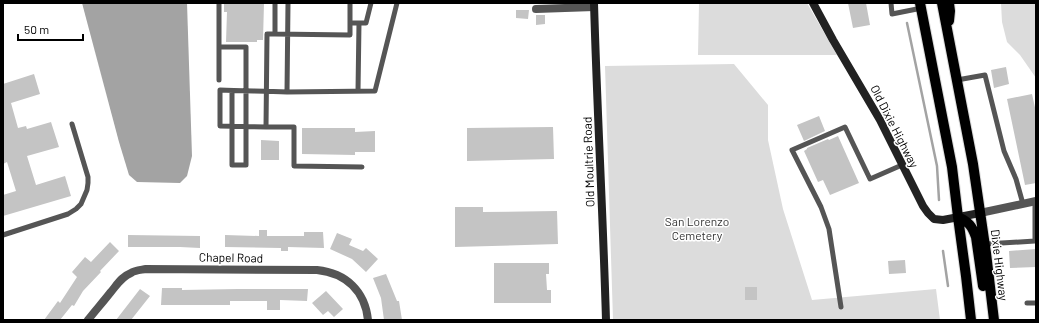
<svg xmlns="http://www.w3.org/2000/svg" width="1039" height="323" font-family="Barlow,sans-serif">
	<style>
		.green { fill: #dcdcdc }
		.water { fill: #a3a3a3 }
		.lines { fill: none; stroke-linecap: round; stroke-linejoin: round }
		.stream { stroke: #a3a3a3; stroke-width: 2.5 }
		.building { fill: #c4c4c4 }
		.primary-casing { stroke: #dbdbdb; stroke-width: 12 }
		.lane { stroke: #555; stroke-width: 5 }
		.street { stroke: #555; stroke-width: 8 }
		.secondary { stroke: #222; stroke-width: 8 }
		.primary { stroke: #000; stroke-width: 10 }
		.labels { text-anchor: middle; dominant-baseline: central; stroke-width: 3; stroke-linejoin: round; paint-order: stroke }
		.street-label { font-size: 12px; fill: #000; stroke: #fff }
		.park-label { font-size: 12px; fill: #333; stroke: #fff }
	</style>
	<rect width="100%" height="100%" fill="#fff"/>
	<path class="green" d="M699,3H807L837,55H698Z
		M1001,3H1036V78L1020,55L1007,42L1002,22Z
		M734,64L768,105V140L783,209L812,300L936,289L940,320H613L605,66Z"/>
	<path class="water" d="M82,3H187L192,156L187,176L180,183L137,182L129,175L119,142Z"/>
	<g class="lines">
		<path class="stream" d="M907,23L937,166L939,200
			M943,251L948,286"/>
	</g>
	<path class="building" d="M224,3H264L263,40H257V42H226L227,12H224Z
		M848,3H866L870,25L853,28Z
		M516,10H529L528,19L516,18Z
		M536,15H545V24L536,25Z
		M1006,67L1009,84L994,88L991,70Z
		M34,74L40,94L11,103L18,128L26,126L27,129L51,122L59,147L27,156L36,185L65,176L71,196L3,216V195L16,191L7,162L3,164V84Z
		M1032,94L1036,112V183L1025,185L1007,99Z
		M819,116L825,131L804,141L797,125Z
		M553,127L554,159L467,161V128Z
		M302,128H355V132L375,131V152H355V155L302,154Z
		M838,136L859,183L830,195L823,180L818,182L804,151L807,149V148L828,139L829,140Z
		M261,140L279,141V160H261Z
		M455,207H483V212L557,211L558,244L455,247Z
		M259,230H267V236H304V232H323L324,248L288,247V251H281V248L225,247V235L259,236Z
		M337,233L352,239L349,245L363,251L366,248L378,259L366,272L352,259L330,249Z
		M128,235L200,236V248L180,247H128Z
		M110,242L119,251L100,271L101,272L83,291L74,306L72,305L60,320H44L58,301L60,303L77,277L72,272L85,257L91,262Z
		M1036,249V267L1010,268L1009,251Z
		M905,260L906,273L889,274L888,261Z
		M494,263H549V274H546L547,290H551V303H494Z
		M386,274L397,301H399L402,320H384L381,298L373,278Z
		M745,287H757V300H745Z
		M162,288H182V290L238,289H308L307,301L280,300V310H267V301H230V305H161Z
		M140,289L150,296L131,320H116Z
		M326,291L343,309L334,317L328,311L323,315L312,303Z"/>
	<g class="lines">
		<defs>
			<path id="primary" d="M920,3L952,167L958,217L966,276L971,320
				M942,3L973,164L986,253L994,320
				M949,3L950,11L949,21
				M958,217C969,222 972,226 976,237L983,286"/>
		</defs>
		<use href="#primary" class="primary-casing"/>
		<path class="lane" d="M219,3V47
			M275,3V34L350,35V3
			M891,3L892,14L922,8
			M350,23H366L371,3
			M275,34H267L266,127L220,126V90C242,91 265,91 287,92L288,3
			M219,80V47H246V165H232V91
			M957,80L985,75L1004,151L1016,179L1023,204
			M358,91L359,23
			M287,92L375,91L397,3
			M266,127H294V166L362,167
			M3,235L68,214L76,209L81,204L87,190L88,183V177L72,124
			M985,244L1035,241V201
			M1027,303H1036
			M841,307L829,229L821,207L792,150L845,127L870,179L902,165"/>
		<path class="street" d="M536,9L594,7
			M980,213L1036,201
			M88,320C95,311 103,302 110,293C117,285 121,277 131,273C135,270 141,270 146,269L317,270C346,273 365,291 368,320"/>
		<path class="secondary" d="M594,3C597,109 603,214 606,320
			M813,3L833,40L880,120L923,206L928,213L934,219L943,220L980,213"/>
		<use href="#primary" class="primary"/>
	</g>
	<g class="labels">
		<g class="street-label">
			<text transform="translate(895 126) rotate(63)">Old Dixie Highway</text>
			<text transform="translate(588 162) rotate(-92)">Old Moultrie Road</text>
			<text transform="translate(231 257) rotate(1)">Chapel Road</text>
			<text transform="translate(1000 265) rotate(83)">Dixie Highway</text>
		</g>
		<g class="park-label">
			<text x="697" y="221">San Lorenzo<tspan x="697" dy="14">Cemetery</tspan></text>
		</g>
	</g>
	<rect width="1039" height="323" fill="none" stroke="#000000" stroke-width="8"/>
	<path d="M18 34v6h65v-6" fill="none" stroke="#000000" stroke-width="2"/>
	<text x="24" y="34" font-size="12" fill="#000000" stroke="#ffffff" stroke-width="3" paint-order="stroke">50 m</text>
</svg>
